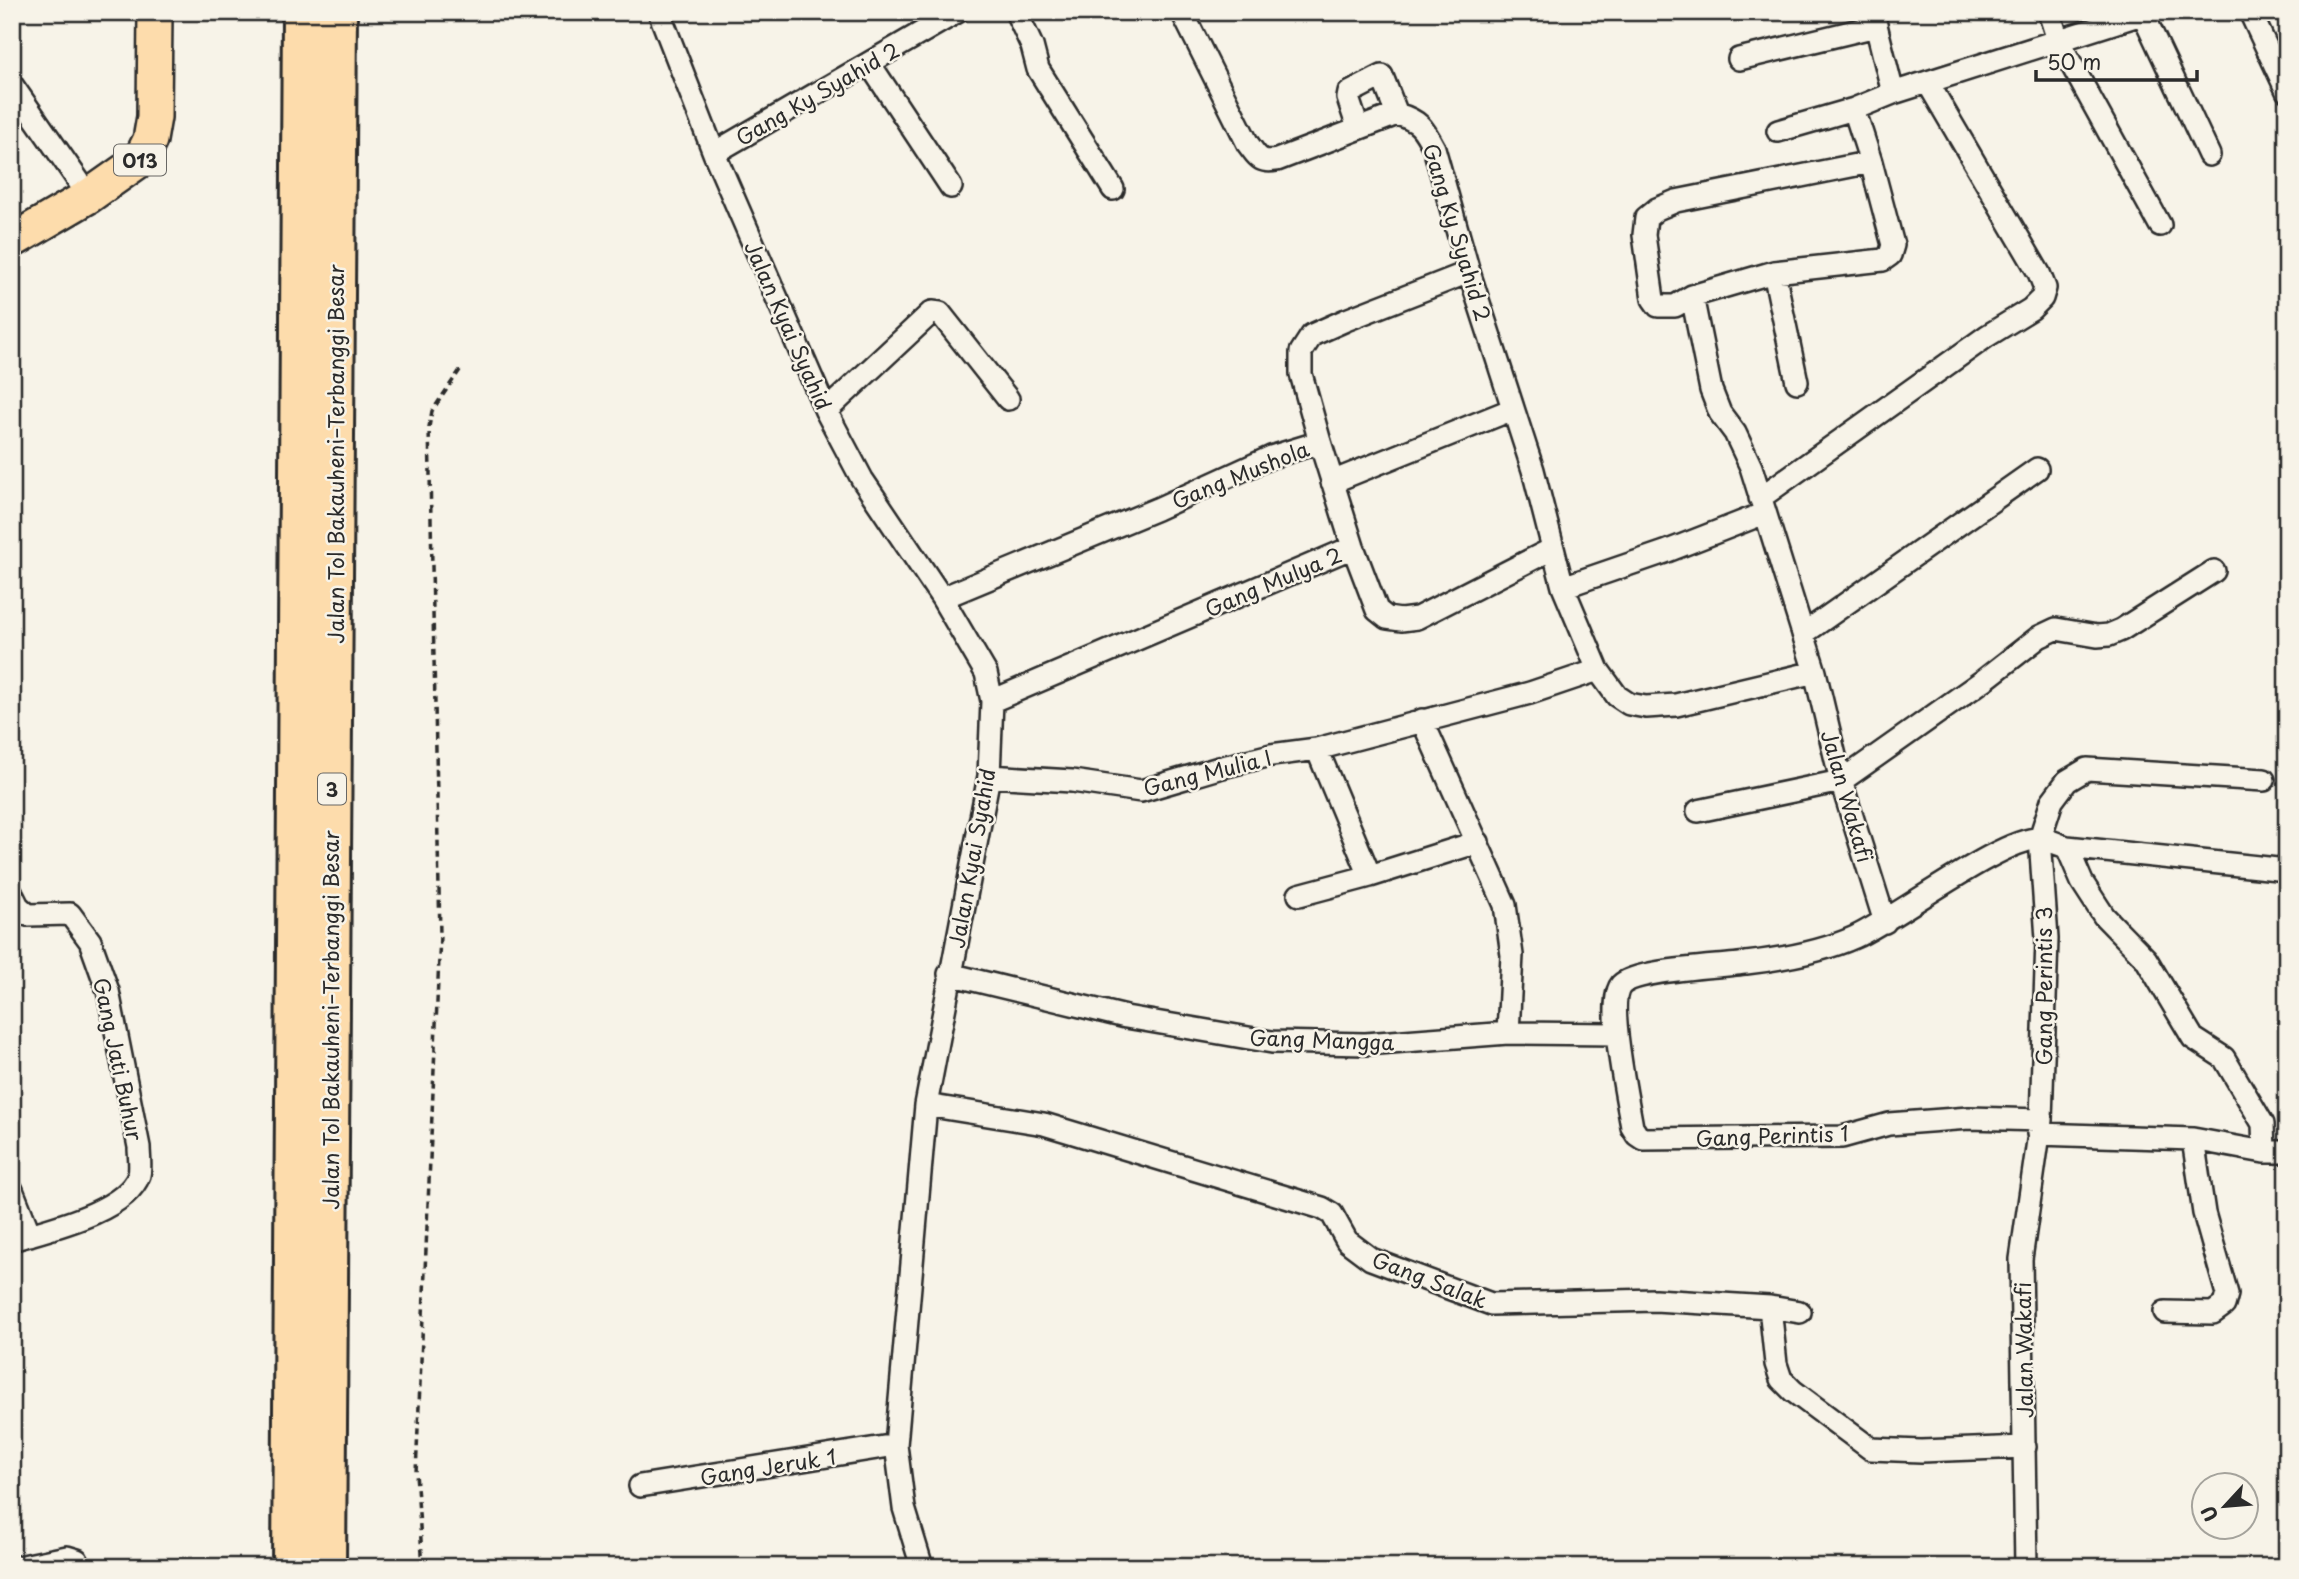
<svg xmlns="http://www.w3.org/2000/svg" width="2299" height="1579" font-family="'Playpen Sans',sans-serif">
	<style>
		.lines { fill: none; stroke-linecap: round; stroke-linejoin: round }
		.street-casing { stroke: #2b2b2b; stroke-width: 26 }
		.primary-casing { stroke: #2b2b2b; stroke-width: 38 }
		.highway-casing { stroke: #2b2b2b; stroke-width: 44 }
		.path { stroke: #2b2b2b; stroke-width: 3.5; stroke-dasharray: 7 5; stroke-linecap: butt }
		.street { stroke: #f7f3e8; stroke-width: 21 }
		.primary { stroke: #fddcac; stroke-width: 33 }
		.highway { stroke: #fddcac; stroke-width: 38 }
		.labels { text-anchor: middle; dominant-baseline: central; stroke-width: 5; stroke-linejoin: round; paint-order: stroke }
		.shield { fill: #f7f3e8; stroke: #686764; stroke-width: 2 }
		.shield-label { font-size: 19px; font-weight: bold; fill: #2b2b2b }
		.street-label { font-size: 21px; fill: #2b2b2b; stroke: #f7f3e8 }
	</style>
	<rect width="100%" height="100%" fill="#f7f3e8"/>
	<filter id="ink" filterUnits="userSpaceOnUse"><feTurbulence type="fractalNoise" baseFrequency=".0143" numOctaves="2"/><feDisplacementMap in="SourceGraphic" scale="14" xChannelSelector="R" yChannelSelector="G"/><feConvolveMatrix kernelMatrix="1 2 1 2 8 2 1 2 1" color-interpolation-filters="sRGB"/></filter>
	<g filter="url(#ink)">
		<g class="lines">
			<defs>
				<path id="street" d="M659,12L714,153L826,411L862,479L942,598L986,673L992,701L989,776L926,1105L896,1445L904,1508L922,1567
					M1016,12L1032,46L1038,69L1113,189
					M1182,12L1248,144C1258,157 1259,163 1277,160L1397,114C1420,121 1423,127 1434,148L1469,272L1533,470L1563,587L1598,670L1617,696L1629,704L1646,707L1676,705L1815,672
					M2049,12L2058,40L2160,225
					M2250,12L2287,91
					M1873,13L1893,93
					M2143,14L2209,155
					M1739,59L1876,26
					M869,63L951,187
					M12,85L89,196
					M1854,109L1871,162L1676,201L1657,209L1646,218L1644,235L1653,299L1658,306H1675L1692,296L1774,272L1883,260L1890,255L1893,245L1871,162
					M1358,128L1348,98L1349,93L1382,76L1397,114
					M1778,131L1854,109L1893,93L2148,12
					M714,153L957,12
					M1469,272L1346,320L1312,335L1301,352V374L1320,442L1353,547L1377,610L1387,618L1401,620L1417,618L1552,549
					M1774,272L1797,382
					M1692,296L1711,390L1720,413L1735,433L1751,467L1815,672L1841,781L1885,922
					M826,411L932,312L940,313L1008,399
					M1332,482L1513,409
					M1760,498L1987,336L2031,309L2042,298L2045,288L2039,273L1928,83
					M1563,587L1665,552L1765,513
					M942,598L1157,509L1271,457L1320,442
					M1803,634L2037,469
					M992,701L1353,547
					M1422,720L1505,905L1512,955L1508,1033
					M1317,749L1370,876
					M989,776L1072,781L1141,791L1219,768L1271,755L1317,749L1530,693L1598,670
					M1698,811L1841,781L1984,680L2039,637L2056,629L2097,636L2109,635L2121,630L2214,571
					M2067,847L2082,882L2104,916L2146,959L2193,1038L2224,1058L2263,1124L2264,1152
					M12,894L18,906L28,915L70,914L90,941L108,991L139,1147C139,1155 141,1167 139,1175C126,1212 48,1229 12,1240
					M1299,895L1370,876L1478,842
					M949,974L1126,1017L1272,1042L1365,1044L1508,1033L1617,1034
					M926,1105L1044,1124L1322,1208L1332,1214L1347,1241L1371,1259L1491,1304L1655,1300L1770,1307L1800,1312
					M2041,1120L1969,1118L1889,1124L1842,1137L1643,1139L1637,1135L1632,1127C1628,1102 1606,1002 1621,985C1637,969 1721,967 1746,963C1781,959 1822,952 1855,937C1896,919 2006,834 2042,839C2050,840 2059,845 2067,847L2287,870
					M2038,1134L2193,1139L2264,1152H2287
					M12,1190L30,1235
					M1770,1307L1776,1364L1781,1379L1793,1391L1871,1449L1921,1451L2025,1447
					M2165,1312L2213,1313L2224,1305L2227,1294L2204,1213L2193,1139
					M640,1486L896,1445
					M18,1567L67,1557L77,1560L80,1567
					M2026,1567L2021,1259L2041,1120L2047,939L2040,838L2052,801L2067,781L2087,769L2264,780"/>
				<path id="primary" d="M12,241L89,196L140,160L150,140L154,117L155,12"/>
				<path id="highway" d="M292,1567L302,12
					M326,1567L337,12"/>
			</defs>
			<use href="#street" class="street-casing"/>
			<use href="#primary" class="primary-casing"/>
			<use href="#highway" class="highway-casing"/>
			<path class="path" d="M423,1567L416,1473L440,935L429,427L432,411L460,370"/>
			<use href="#street" class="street"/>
			<use href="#primary" class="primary"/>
			<use href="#highway" class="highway"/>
		</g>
	</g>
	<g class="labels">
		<g class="shield">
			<rect x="114" y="144.5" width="52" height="31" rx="5"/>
			<rect x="318" y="773.5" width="28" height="31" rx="5"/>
		</g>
		<g class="shield-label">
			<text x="140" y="160">013</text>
			<text x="332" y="789">3</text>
		</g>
		<g class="street-label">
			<text transform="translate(817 93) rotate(-30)">Gang Ky Syahid 2</text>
			<text transform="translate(1458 232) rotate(73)">Gang Ky Syahid 2</text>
			<text transform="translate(789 325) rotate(66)">Jalan Kyai Syahid</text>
			<text transform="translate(335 454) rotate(-90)">Jalan Tol Bakauheni–Terbanggi Besar</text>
			<text transform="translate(1240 474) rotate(-22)">Gang Mushola</text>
			<text transform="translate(1273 581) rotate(-23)">Gang Mulya 2</text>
			<text transform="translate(1207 772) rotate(-14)">Gang Mulia I</text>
			<text transform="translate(1848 796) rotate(74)">Jalan Wakafi</text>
			<text transform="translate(971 858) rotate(-80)">Jalan Kyai Syahid</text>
			<text transform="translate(2043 986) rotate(-90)">Gang Perintis 3</text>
			<text transform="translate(330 1020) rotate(-90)">Jalan Tol Bakauheni–Terbanggi Besar</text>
			<text transform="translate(1322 1039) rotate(2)">Gang Mangga</text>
			<text transform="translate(119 1059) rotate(78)">Gang Jati Buhur</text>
			<text transform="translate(1772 1135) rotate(-2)">Gang Perintis 1</text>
			<text transform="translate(1430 1279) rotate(21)">Gang Salak</text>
			<text transform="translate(2023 1350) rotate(-91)">Jalan Wakafi</text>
			<text transform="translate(768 1466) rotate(-9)">Gang Jeruk 1</text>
		</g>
	</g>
	<rect width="2299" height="1579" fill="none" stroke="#f7f3e8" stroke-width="42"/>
	<rect x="21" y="21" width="2257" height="1537" fill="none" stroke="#2b2b2b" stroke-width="2.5" filter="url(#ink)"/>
	<g transform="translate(2225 1506) rotate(244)"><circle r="33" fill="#f7f3e8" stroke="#a5a39c" stroke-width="2"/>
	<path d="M0-5L12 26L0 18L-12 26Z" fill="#2b2b2b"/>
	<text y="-10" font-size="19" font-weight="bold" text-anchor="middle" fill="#2b2b2b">U</text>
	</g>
	<path d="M2036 70v10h161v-10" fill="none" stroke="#2b2b2b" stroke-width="3.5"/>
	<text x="2047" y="70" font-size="21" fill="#2b2b2b" stroke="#f7f3e8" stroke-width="5" paint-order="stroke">50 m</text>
</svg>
